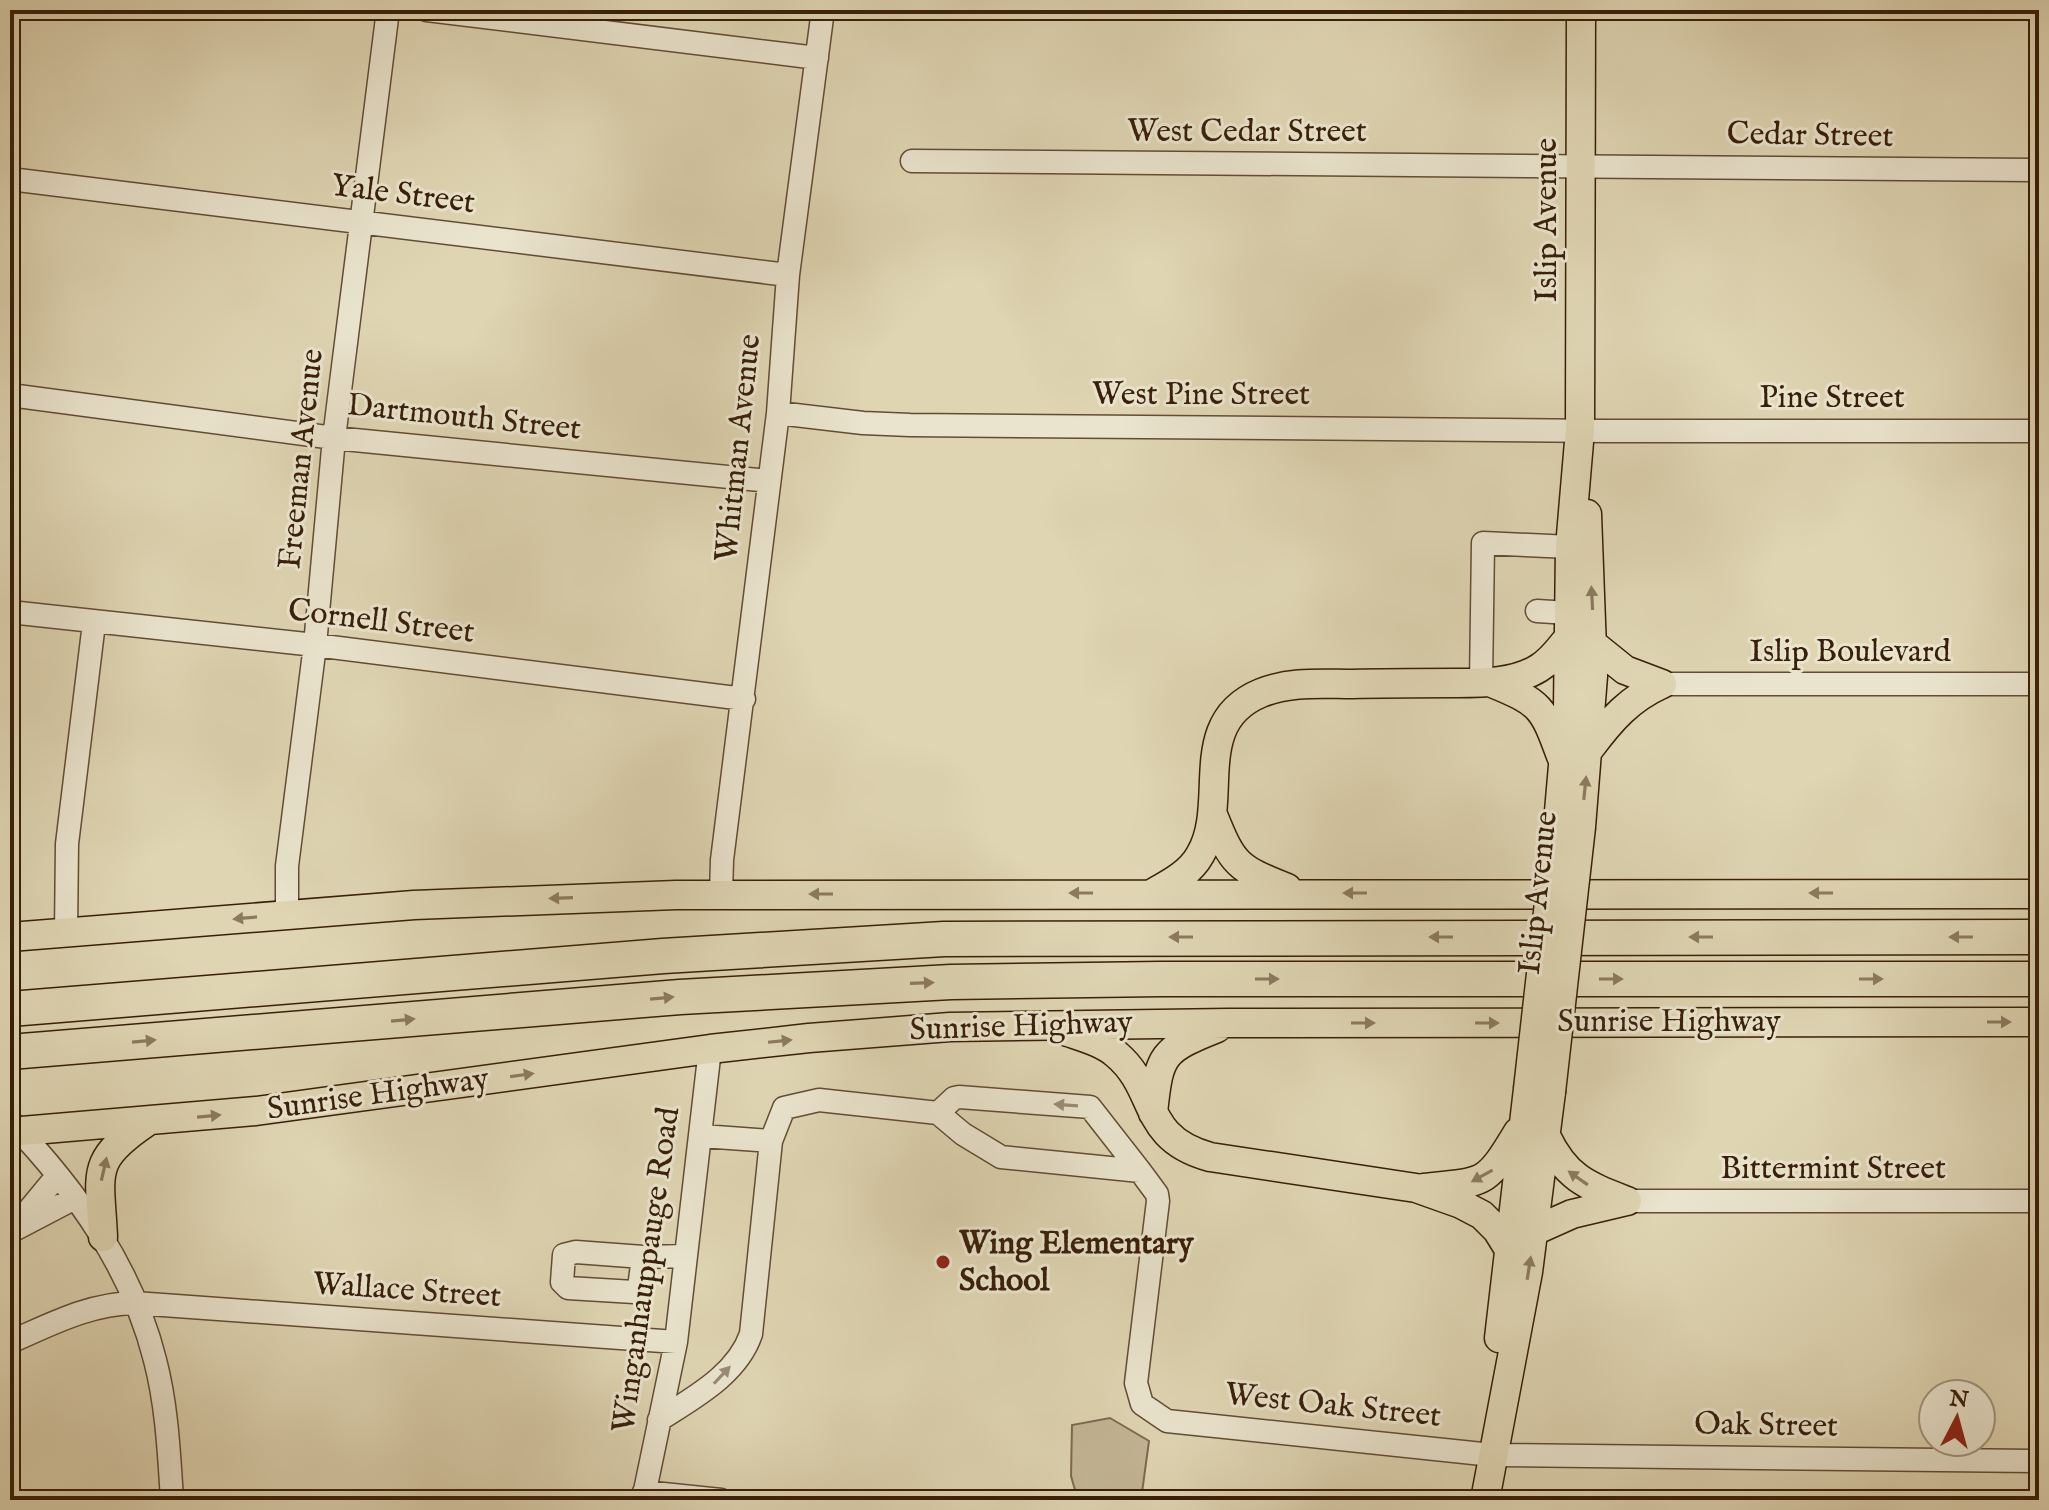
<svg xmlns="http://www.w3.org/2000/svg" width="2049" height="1510" font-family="'IM FELL English',serif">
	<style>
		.green { fill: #c3b696; stroke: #7e6a50; stroke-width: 2 }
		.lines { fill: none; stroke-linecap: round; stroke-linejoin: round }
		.minor-casing { stroke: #624c34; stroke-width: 25 }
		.major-casing { stroke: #381f09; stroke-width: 31 }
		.highway-casing { stroke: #381f09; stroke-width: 37 }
		.minor { stroke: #eae4ce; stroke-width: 22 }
		.major { stroke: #dfd5b3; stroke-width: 28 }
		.highway { stroke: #dfd5b3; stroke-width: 34 }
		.major-bridge-casing { stroke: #381f09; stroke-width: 31; stroke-linecap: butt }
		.major-bridge { stroke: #dfd5b3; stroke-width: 28 }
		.oneway { fill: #8c7a5e }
		.oneway2 { fill: #9a8b75 }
		.poi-dot { fill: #8f2418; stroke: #eae4ce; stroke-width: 3 }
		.labels { text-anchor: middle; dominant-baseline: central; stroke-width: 6; stroke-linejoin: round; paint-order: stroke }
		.street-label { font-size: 32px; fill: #381f09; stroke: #eae4ce }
		.poi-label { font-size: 32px; font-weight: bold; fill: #381f09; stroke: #eae4ce; text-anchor: start }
	</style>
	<rect width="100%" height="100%" fill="#dfd5b3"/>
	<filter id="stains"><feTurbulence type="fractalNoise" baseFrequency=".0025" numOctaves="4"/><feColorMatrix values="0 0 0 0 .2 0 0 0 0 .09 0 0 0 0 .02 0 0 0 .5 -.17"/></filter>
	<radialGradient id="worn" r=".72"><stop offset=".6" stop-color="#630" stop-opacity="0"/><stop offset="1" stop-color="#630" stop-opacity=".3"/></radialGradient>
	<path class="green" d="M1110,1418L1149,1441L1141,1500H1078L1071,1476L1072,1425Z"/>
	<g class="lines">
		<defs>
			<path id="minor" d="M427,10L817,58
				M912,161L2039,170
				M10,179L788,275
				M10,395L334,438L769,481
				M778,413L863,423L910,425L1606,431H2039
				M1537,611L1569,613
				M10,612L315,645L744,699
				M1481,683L1483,543L1570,547
				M1662,684H2039
				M721,894L722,860L778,413L788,275L823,10
				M287,915V866L315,645L334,438L388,10
				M66,932L67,844L94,623
				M938,1113L954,1098L959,1097L1090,1107L1140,1171
				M11,1122C76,1190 132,1268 155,1360C167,1406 169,1453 172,1500
				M771,1141L784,1108L819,1100L938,1113L963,1134L1001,1157L1140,1171L1157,1194L1158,1201L1136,1383L1142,1404L1167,1421L1492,1455L2039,1461
				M1627,1201H2039
				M14,1228L57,1176
				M10,1232L75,1198
				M643,1257L639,1288L634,1292L568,1288L562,1282L564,1255L576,1252L643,1257L686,1256
				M10,1342C52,1324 88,1304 135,1303L676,1342
				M659,1420C693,1398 737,1375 751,1334L771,1141L702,1136
				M644,1492L721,1500
				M643,1500L676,1342L710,1049"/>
			<path id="major" d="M1594,645L1625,670L1662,684
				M1492,683C1541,703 1543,707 1561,756
				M1590,748C1611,720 1629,699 1662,684
				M1213,815C1233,865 1237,868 1287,888
				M1558,823L1568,708L1570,547L1580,430L1581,10
				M1581,827L1593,676L1587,514
				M1153,893C1171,883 1190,873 1200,855C1231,803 1188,723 1261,693C1290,681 1322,684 1352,684C1387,683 1421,683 1456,683C1484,683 1515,683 1539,668C1552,660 1560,648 1569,637
				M10,937L414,905L676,895L2039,894
				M1065,1031C1082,1037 1102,1042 1116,1054C1159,1090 1140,1138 1210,1157L1416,1188L1461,1204L1482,1215L1497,1230L1510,1251
				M1153,1113C1159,1054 1162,1050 1217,1028
				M10,1132L256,1111L710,1049L809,1038L950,1027L1229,1023L2039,1022
				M1546,1136C1566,1178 1586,1185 1627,1201
				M1424,1188C1485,1181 1485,1187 1518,1132
				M1534,1231L1572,1214L1627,1201
				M103,1237C100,1172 89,1161 147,1122
				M1499,1338L1528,1089
				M1485,1500L1528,1272L1551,1092"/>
			<path id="highway" d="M10,1009L663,956L944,939L2039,937
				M10,1052L680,997L951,982L1161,979H2039"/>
		</defs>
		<use href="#minor" class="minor-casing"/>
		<use href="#major" class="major-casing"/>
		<use href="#highway" class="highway-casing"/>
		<use href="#minor" class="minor"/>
		<use href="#major" class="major"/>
		<use href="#highway" class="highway"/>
		<defs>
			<path id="major-bridge" d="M1528,1089L1558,823
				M1551,1092L1581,827"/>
		</defs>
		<use href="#major-bridge" class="major-bridge-casing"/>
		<use href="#major-bridge" class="major-bridge"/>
	</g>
	<defs><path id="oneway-solid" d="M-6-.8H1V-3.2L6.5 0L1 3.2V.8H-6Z" transform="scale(2)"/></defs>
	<g class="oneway">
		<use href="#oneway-solid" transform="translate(1592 598) rotate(-93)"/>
		<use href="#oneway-solid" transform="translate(1585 788) rotate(-84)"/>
		<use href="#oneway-solid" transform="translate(1081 893) rotate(-180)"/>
		<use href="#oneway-solid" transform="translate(1355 893) rotate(180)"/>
		<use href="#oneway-solid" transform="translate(1821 893) rotate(-180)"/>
		<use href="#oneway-solid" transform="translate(821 894) rotate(180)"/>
		<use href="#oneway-solid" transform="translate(561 898) rotate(178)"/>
		<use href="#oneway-solid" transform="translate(245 918) rotate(175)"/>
		<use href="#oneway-solid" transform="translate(1181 937) rotate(180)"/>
		<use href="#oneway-solid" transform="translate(1441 937) rotate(180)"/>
		<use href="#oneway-solid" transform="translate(1701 937) rotate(180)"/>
		<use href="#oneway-solid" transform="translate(1961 937) rotate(180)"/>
		<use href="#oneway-solid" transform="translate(1267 979)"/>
		<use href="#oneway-solid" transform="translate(1611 979)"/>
		<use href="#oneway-solid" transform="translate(1871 979)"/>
		<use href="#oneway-solid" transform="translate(922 983) rotate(-2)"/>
		<use href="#oneway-solid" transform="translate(662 998) rotate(-5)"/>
		<use href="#oneway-solid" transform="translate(403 1020) rotate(-5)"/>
		<use href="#oneway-solid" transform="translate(1999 1022)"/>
		<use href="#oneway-solid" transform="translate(1363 1023)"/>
		<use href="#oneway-solid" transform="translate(1487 1023)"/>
		<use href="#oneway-solid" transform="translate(144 1041) rotate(-5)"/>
		<use href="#oneway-solid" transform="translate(780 1041) rotate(-6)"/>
		<use href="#oneway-solid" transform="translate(522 1075) rotate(-8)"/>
		<use href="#oneway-solid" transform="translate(209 1116) rotate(-5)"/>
		<use href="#oneway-solid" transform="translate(104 1169) rotate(-77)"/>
		<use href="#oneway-solid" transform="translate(1482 1176) rotate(151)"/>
		<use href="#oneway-solid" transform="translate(1578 1178) rotate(-145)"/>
		<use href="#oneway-solid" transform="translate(1529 1268) rotate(-81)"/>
	</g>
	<g class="oneway2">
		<use href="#oneway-solid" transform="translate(1066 1105) rotate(-176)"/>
		<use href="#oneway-solid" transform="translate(722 1375) rotate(-47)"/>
	</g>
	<circle class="poi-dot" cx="943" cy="1262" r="8"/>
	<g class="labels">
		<g class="street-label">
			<text x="1247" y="132">West Cedar Street</text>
			<text transform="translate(1810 136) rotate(1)">Cedar Street</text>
			<text transform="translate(403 195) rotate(7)">Yale Street</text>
			<text transform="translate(1547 220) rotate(-90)">Islip Avenue</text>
			<text x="1201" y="395">West Pine Street</text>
			<text x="1832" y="398">Pine Street</text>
			<text transform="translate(464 418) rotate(6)">Dartmouth Street</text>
			<text transform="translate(739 448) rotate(-84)">Whitman Avenue</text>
			<text transform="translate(302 459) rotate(-84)">Freeman Avenue</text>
			<text transform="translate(381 622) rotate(7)">Cornell Street</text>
			<text x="1850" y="652">Islip Boulevard</text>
			<text transform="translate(1539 893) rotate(-84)">Islip Avenue</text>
			<text x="1669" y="1022">Sunrise Highway</text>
			<text transform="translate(1021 1027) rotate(-2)">Sunrise Highway</text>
			<text transform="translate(378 1095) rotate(-8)">Sunrise Highway</text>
			<text x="1833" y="1169">Bittermint Street</text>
			<text transform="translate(647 1270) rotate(-82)">Winganhauppauge Road</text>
			<text transform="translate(407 1291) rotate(4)">Wallace Street</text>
			<text transform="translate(1333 1406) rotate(6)">West Oak Street</text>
			<text transform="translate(1766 1426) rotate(1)">Oak Street</text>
		</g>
		<g class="poi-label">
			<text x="959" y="1244">Wing Elementary<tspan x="959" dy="37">School</tspan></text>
		</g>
	</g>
	<rect width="2049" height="1510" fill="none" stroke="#dfd5b3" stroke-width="40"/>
	<rect x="12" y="12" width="2025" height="1486" fill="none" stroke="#381f09" stroke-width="4"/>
	<rect x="20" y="20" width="2009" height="1470" fill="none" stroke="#381f09" stroke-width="2"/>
	<g transform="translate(1957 1418) rotate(6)"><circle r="38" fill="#eae4ce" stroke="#a3957f" stroke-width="2"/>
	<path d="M0-6L14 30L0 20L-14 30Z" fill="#8f2418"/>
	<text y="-12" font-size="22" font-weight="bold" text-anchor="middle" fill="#381f09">N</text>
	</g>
	<rect width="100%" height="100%" filter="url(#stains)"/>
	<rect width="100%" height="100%" fill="url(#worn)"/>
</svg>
